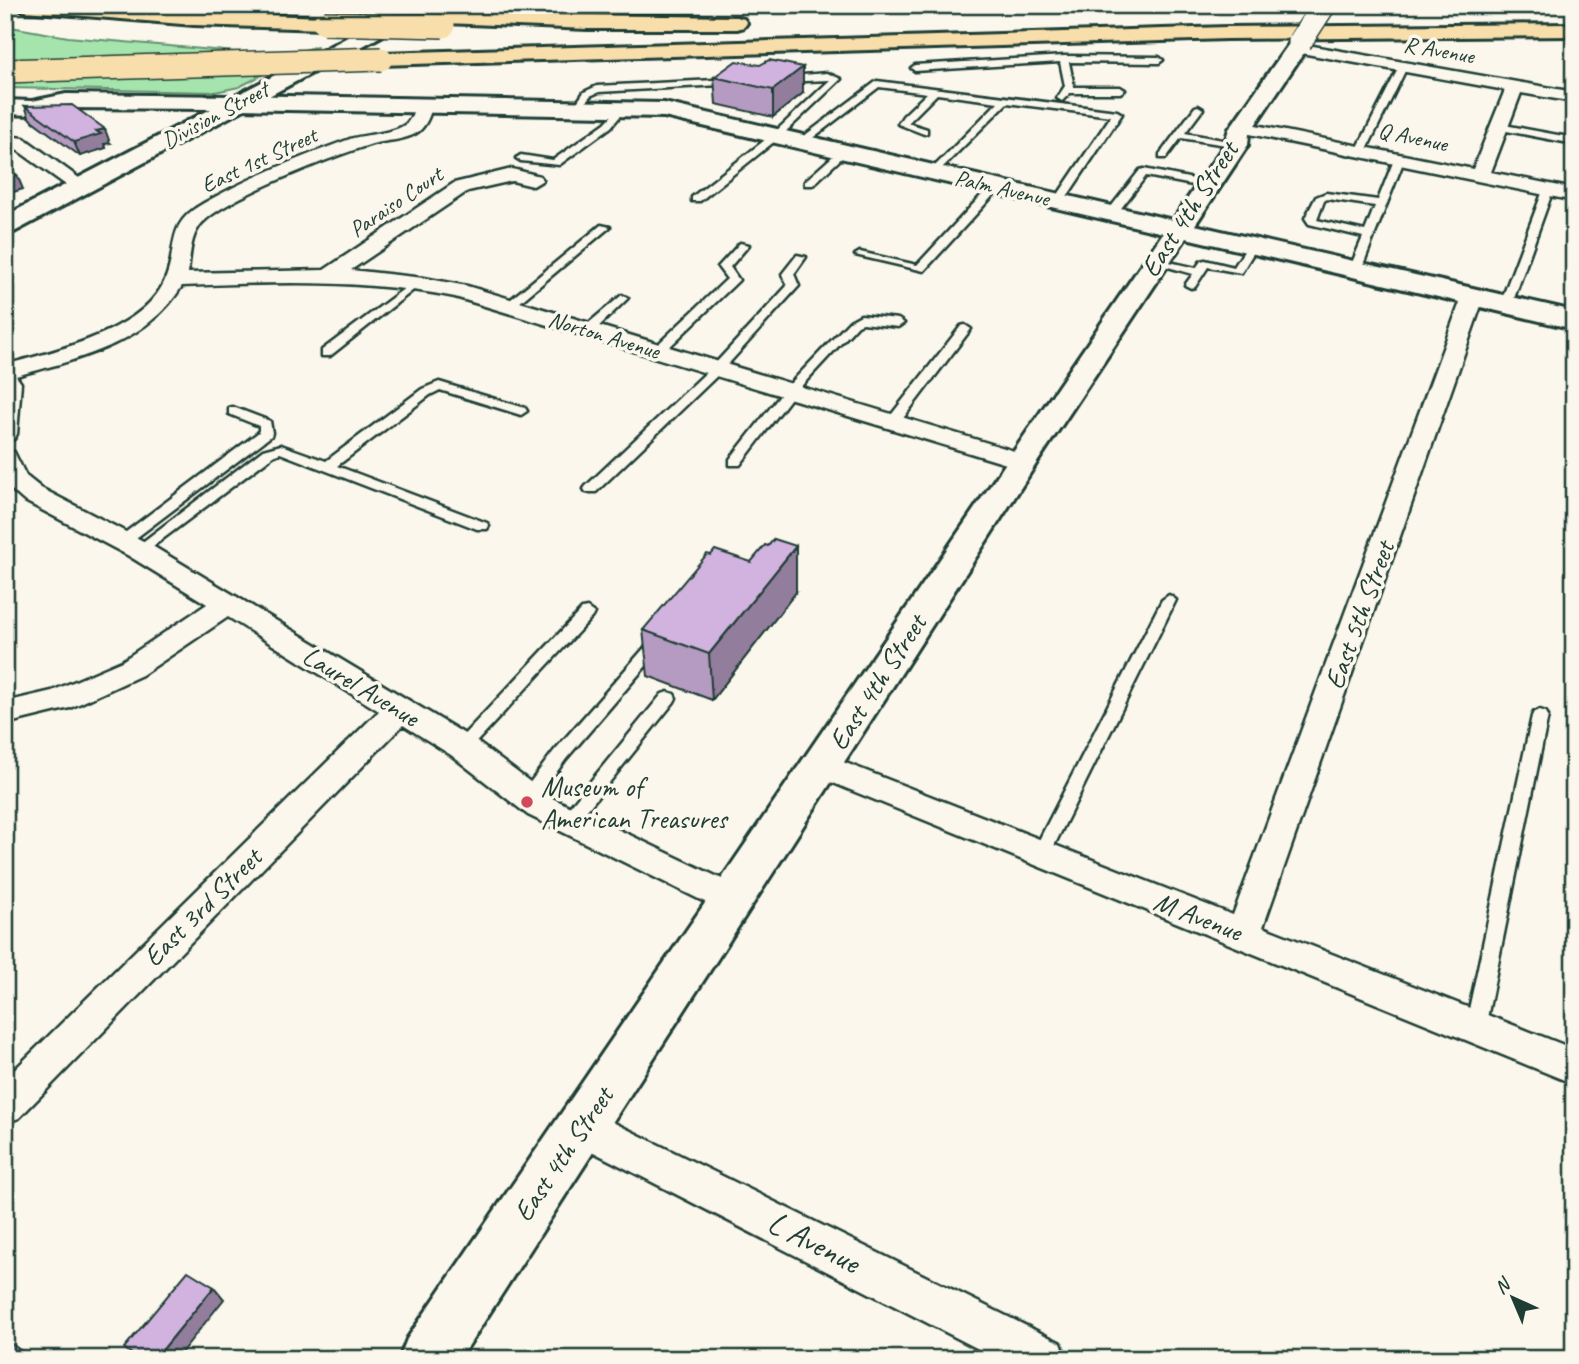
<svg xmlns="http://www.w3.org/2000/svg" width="1579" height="1364" font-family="Caveat,sans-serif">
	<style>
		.green { fill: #a5e5ad; stroke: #629170; stroke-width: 2 }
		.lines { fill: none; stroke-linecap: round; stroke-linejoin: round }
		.service-casing { stroke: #1f3d34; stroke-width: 5 }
		.minor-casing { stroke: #1f3d34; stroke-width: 5 }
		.tertiary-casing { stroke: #1f3d34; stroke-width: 6 }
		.secondary-casing { stroke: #1f3d34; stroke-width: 6 }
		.motorway-casing { stroke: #1f3d34; stroke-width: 6 }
		.service { fill: #fbf7ec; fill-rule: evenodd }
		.minor { fill: #fbf7ec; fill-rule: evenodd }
		.tertiary { fill: #fbf7ec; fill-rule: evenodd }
		.secondary { fill: #fbf7ec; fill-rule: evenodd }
		.motorway { fill: #f8deab; fill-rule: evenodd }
		.tertiary-bridge-casing { stroke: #1f3d34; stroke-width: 26; stroke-linecap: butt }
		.motorway-bridge-casing { stroke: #1f3d34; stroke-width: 26; stroke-linecap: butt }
		.tertiary-bridge { stroke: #fbf7ec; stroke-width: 23 }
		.motorway-bridge { stroke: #f8deab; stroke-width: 23 }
		.wall { fill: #b59ac1; stroke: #1f3d34; stroke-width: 2 }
		.shaded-wall { fill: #937d9d; stroke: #1f3d34; stroke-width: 2 }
		.building { fill: #d2b3e0; stroke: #1f3d34; stroke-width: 2 }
		.poi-dot { fill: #d1495b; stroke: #fbf7ec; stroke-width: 2.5 }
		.labels { text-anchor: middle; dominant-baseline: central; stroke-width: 7; stroke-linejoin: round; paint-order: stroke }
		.far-street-label { font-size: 23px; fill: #1f3d34; stroke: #fbf7ec }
		.street-label { font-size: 28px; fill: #1f3d34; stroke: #fbf7ec }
		.poi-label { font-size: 28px; fill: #1f3d34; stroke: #fbf7ec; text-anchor: start }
		.near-street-label { font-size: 33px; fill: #1f3d34; stroke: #fbf7ec }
	</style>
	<rect width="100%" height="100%" fill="#fbf7ec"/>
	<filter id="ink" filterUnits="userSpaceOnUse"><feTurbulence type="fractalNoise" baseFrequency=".0143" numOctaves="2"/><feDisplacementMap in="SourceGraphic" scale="14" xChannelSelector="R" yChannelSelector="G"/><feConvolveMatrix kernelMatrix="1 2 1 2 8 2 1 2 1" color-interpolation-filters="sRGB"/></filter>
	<g filter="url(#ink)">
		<path class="green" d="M5,26L68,37L282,56L318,46L239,87L215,92L5,88Z"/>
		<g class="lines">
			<defs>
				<path id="service" d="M1064,56L1159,57L1163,60L1159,63L1069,62L1074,87H1120L1125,90L1120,93H1070L1062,101L1057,98L1065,86L1060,62L915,71L911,68L915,65Z
					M1403,64L1407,67L1366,151L1358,153L1356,151L1399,67Z
					M827,73L841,79L780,137L700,201H692V197L774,133L830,80L782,82L777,79L779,77Z
					M735,79L740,82L738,84L599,92L590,96L582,109L574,107L584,92L597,86Z
					M877,81L1117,111L1122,114L1062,204L1058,205L1053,202L1111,116L1007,103L935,175L930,172L931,170L998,102L937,94L908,123L927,129V133L924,134L898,124L903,116L927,93L879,87L806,143H800V139Z
					M622,105L627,108L611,127L559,165L521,161L516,158L521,155L553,160L605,123Z
					M1198,106L1203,109L1185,133L1239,143V147L1181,138L1166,158H1160V154L1195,107Z
					M1499,124L1574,138V144L1496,129L1494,127Z
					M841,149L849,151L813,185H805V181Z
					M1399,157L1404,160L1361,270L1351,272L1349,270L1363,237L1309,224L1305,218L1316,197L1326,193L1378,200L1394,160ZM1327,199L1375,206L1365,231L1317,220L1324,201Z
					M1144,169L1208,182L1213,185L1208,188L1146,176L1115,216H1107V212L1140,170Z
					M995,184L1000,187L999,189L924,271L855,255L860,252L917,265L991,185Z
					M1544,188L1553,190L1512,304L1502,306L1500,304Z
					M601,225L610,227L513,308H505V304Z
					M740,243L749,245L730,267L739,280L737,282L662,354H654V348L727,279L718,267Z
					M1248,245L1257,247L1241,273L1208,267L1195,287L1191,288L1185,285L1193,274L1150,262L1156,259L1196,268L1201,261L1205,260L1234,267Z
					M797,255L806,257L794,274L799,286L797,288L721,372L596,492H586L584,489L586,486L713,366L787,286L782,274Z
					M417,279L421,280V284L330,356H322V350Z
					M622,295L628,298L626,300L592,333H584V327Z
					M861,315L898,319L904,323L898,327L863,323L858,325L794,394L740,465H730V459L786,388L850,321Z
					M965,325L971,329L898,425H888V419L961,326Z
					M439,382L525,408L527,411L521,415L440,390L430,395L337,466L487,523L489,526L487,529H477L280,453L273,456L144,553L139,555L132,550L263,450L281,445L326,461L422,389Z
					M233,407L270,421L272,433L271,436L128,544H118L116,541L118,538L259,432V426L229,414V408Z
					M1169,595L1176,600L1050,854L1047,859L1041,861L1035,859L1032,854L1162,600Z
					M587,608L594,613L592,617L468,751H456L454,747L456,743L582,609Z
					M659,636L664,637L667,641L664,645L566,759L534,803H522L519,798L522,793L554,751L654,637Z
					M668,692L674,694L676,698L674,702L575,825L569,827L563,825L560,820L563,815L662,694Z
					M1540,710L1546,712L1548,716L1485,1028L1482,1034L1475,1037L1468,1034L1465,1028L1532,716L1534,712Z"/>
				<path id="minor" d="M1296,43L1574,92V102L1521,93L1491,172L1574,189V201L1235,131L1232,127L1235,123L1241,122L1473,169L1505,90L1290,51L1288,48Z
					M424,99L433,104C430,114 427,125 418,132C405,141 386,140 372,144C339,154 215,201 199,227C190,239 190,258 188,273L324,270L454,183L512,169L540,176L543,180L533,186L512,181L468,191L351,270L424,278L467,286L1031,456L1035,461L1031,466L1022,469L1013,466L455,297C364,279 274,282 182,286C146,344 78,359 16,376L21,383L17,434L14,439L5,441V365C54,351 143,332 165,280C179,247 164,225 204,203C250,177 300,157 350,139C366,134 393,134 406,124C413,118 413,108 418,100Z
					M5,136L24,138L90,186L80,192L73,190L13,147H5Z
					M1473,291L1481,292L1484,297L1263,927L1574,1049V1084L811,774L806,766L811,758L822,754L833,758L1233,915L1462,297L1465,292Z
					M5,450L14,452L26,476L41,488L149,544L473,739L550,797L743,889L748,899L743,909L731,913L719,909L528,815L451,755L403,725L19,1118L5,1123V1079L379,711L228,617L142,675L70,708L5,724V702L52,691L122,661L207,604L129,556L23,500L5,484Z
					M582,1107L1061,1343L1067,1359H998L568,1139L562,1126L568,1113Z"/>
				<path id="tertiary" d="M1300,36L1307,38L1311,42L1249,134L1248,145L1195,225L1574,311V329L1186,238L1036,464L460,1359H399L407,1339L1163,233L664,117L239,109L231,107L228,102L231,97L239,95L664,103L1173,220L1224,145L1229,129L1293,38Z"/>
				<path id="secondary" d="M409,5H435L432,9L14,232L5,234V216L211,109L66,108L32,115L5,114V100L32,101L66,94L235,96Z"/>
				<path id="motorway" d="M14,5C118,5 221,14 324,17L331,19L334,23L331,27L324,29L194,25L24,11Z
					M452,13L737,17L744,19L747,23L744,27L737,29H587L445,23L442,19L445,15Z
					M1574,24V36L1227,39L381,65L373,64L370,59L373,54L381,53L1227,27Z"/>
			</defs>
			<use href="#service" class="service-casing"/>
			<use href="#minor" class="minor-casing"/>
			<use href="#tertiary" class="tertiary-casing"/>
			<use href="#secondary" class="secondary-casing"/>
			<use href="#motorway" class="motorway-casing"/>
			<use href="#service" class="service"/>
			<use href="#minor" class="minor"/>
			<use href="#tertiary" class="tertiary"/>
			<use href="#secondary" class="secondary"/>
			<use href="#motorway" class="motorway"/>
			<defs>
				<path id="tertiary-bridge" d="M1300,42L1324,5"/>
				<path id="motorway-bridge" d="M324,23L443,26
					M5,71L381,59"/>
			</defs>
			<use href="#tertiary-bridge" class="tertiary-bridge-casing"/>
			<use href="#motorway-bridge" class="motorway-bridge-casing"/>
			<use href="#tertiary-bridge" class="tertiary-bridge"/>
			<use href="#motorway-bridge" class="motorway-bridge"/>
		</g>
		<path class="wall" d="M714,77L803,93L773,117L716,104Z
			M25,106L110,143L104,144L106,148L80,156L30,119Z
			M796,592L712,700L648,676L643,630Z"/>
		<path class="shaded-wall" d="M803,67V93L773,117V90Z
			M105,129L110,143L104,144L106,148L80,156L74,142L96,131Z
			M17,175L23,189L10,193L11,196L5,198V178Z
			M796,546V592L712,700L709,654Z
			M214,1287L224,1299L176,1359H155Z
			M24,1353L31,1359H19Z"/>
		<path class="building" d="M769,60L803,67L773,90L714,77L736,61L760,65Z
			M72,105L105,129L96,131L101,134L74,142L25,106Z
			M5,165L17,175L5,178Z
			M774,539L796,546L709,654L643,630L707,554L711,555L715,550L751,562L765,545L768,546Z
			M188,1271L214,1287L155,1359H138L124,1348Z
			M5,1339L24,1353L19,1359H5Z"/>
	</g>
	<circle class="poi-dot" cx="527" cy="802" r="7"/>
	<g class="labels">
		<g class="far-street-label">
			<text transform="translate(1439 50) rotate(10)">R Avenue</text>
			<text transform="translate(215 115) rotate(-28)">Division Street</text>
			<text transform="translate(1413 137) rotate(12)">Q Avenue</text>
			<text transform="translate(259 160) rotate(-25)">East 1st Street</text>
			<text transform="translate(1002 188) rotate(13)">Palm Avenue</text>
			<text transform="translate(396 202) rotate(-34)">Paraiso Court</text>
			<text transform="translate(604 335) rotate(17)">Norton Avenue</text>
		</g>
		<g class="street-label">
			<text transform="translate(1189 209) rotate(-57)">East 4th Street</text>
			<text transform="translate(1359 615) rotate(-70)">East 5th Street</text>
			<text transform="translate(877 682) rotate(-57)">East 4th Street</text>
			<text transform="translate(361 686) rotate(31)">Laurel Avenue</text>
			<text transform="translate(202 907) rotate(-45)">East 3rd Street</text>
			<text transform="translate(1198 916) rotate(21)">M Avenue</text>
			<text transform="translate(563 1154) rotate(-56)">East 4th Street</text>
		</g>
		<g class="poi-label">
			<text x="541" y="786">Museum of<tspan x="541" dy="32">American Treasures</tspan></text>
		</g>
		<g class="near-street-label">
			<text transform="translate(814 1242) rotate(27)">L Avenue</text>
		</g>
	</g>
	<rect width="1579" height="1364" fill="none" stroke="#fbf7ec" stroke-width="28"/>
	<rect x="14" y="14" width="1551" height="1336" fill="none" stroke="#1f3d34" stroke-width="2.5" filter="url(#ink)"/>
	<g transform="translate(1513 1298) rotate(316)" stroke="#fbf7ec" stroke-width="5" paint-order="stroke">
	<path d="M0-5L12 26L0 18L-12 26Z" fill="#1f3d34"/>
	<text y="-10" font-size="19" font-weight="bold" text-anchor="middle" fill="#1f3d34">N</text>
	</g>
</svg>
